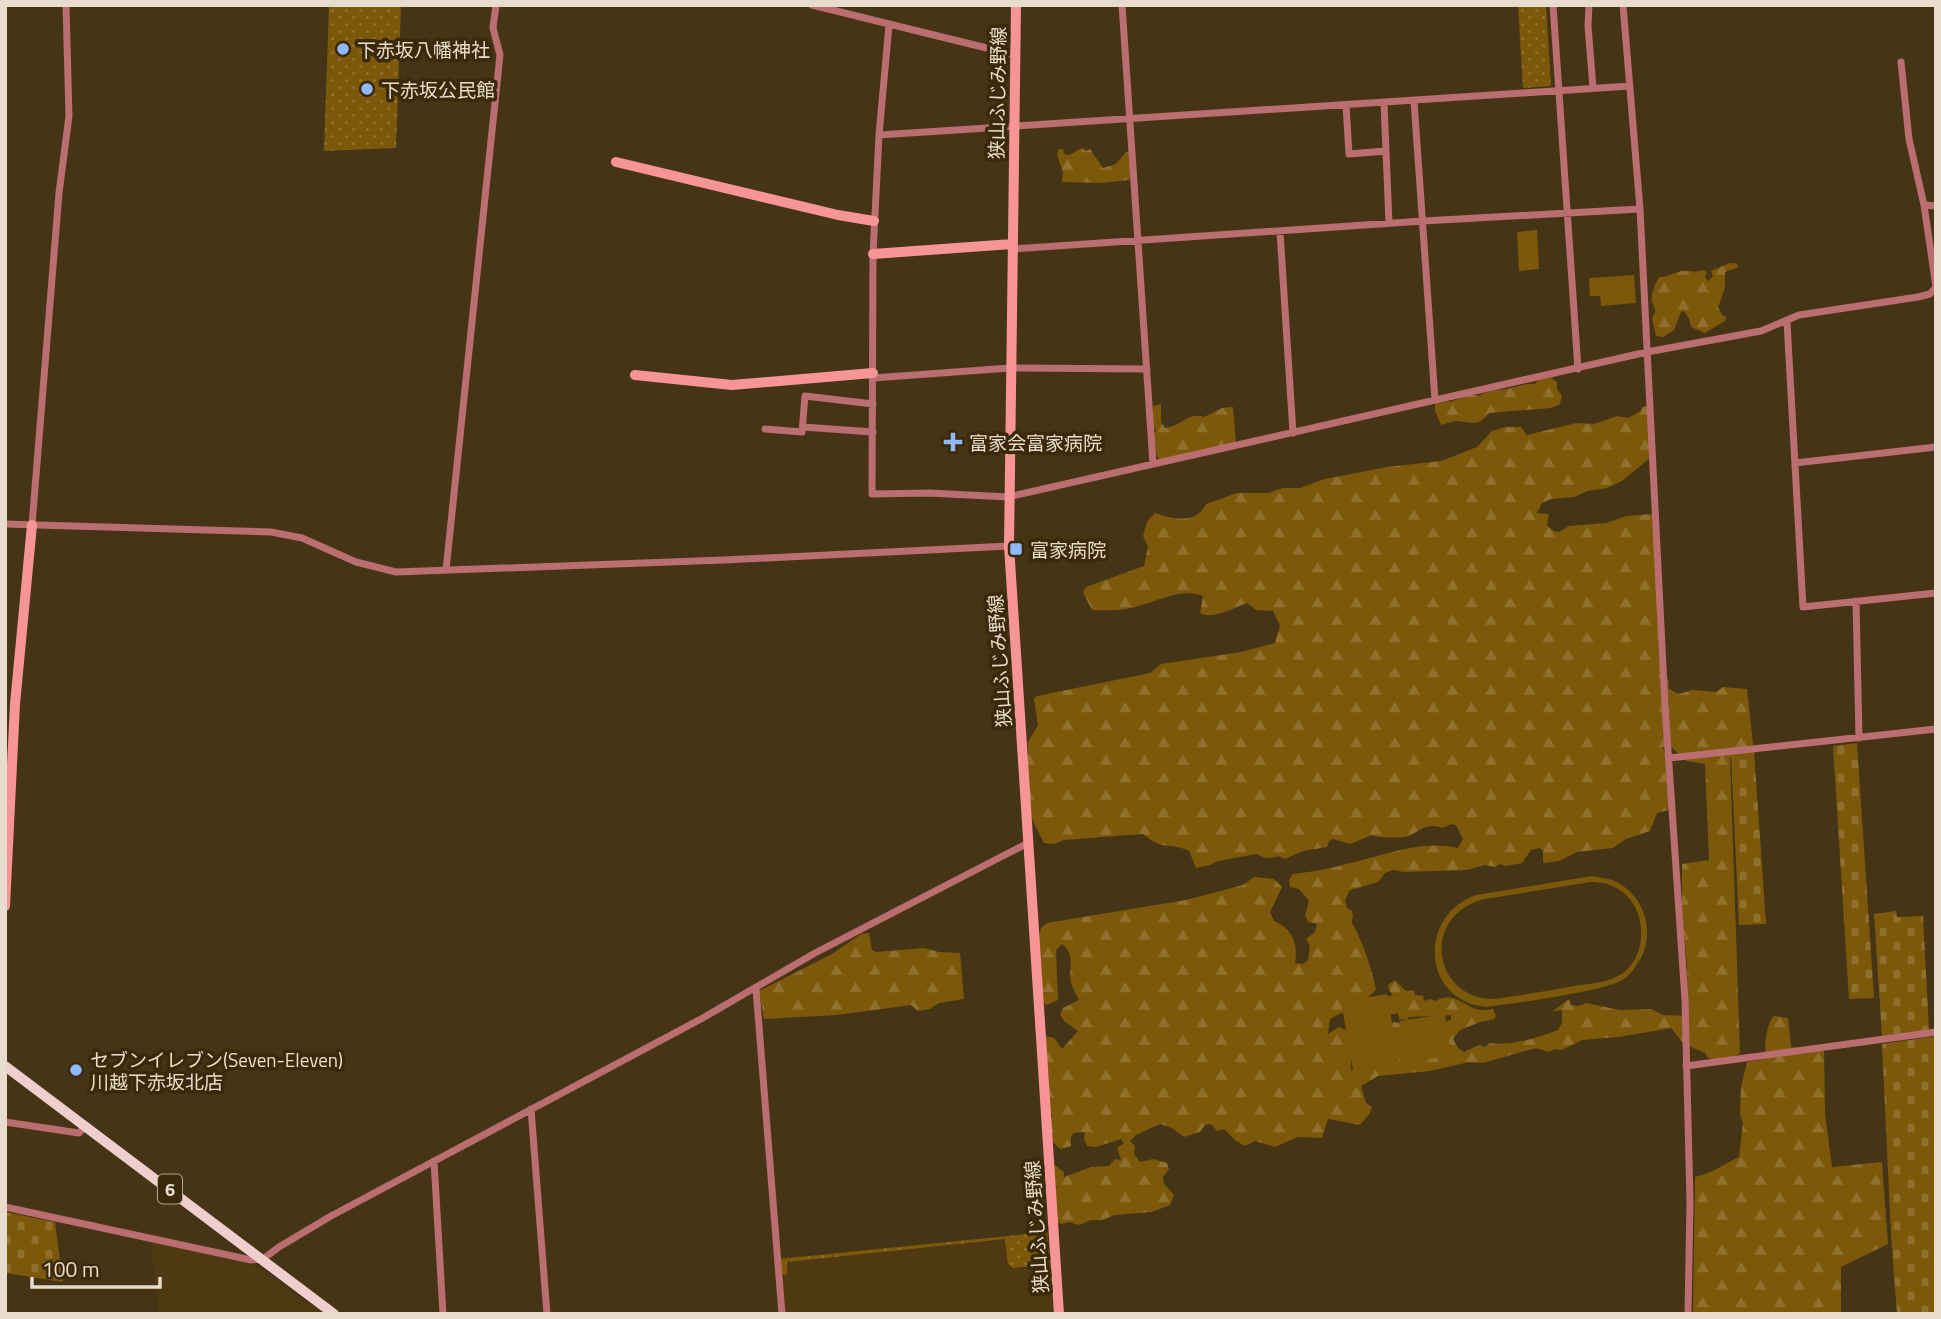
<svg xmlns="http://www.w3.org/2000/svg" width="1941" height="1319" font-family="'Titillium Web','Noto Sans JP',sans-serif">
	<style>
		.built { fill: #4f3912 }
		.grass { fill: url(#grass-dots) }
		.forest { fill: url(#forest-firs); fill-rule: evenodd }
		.cemetery { fill: url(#cemetery-stones) }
		.pitch { fill: #7c580a; fill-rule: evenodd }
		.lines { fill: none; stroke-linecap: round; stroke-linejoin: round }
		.street { stroke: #bb6e6f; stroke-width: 7 }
		.secondary { stroke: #f79596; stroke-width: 10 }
		.primary { stroke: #efcece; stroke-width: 10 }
		.poi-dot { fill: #8eb9fd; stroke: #3b2a0a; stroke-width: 2.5 }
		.labels { text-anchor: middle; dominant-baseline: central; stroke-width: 7; stroke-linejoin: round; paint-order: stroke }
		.shield { fill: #3b2a0a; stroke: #b4a792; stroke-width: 2 }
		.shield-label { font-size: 18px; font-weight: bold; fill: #e8ddcc }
		.poi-label { font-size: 19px; fill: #e8ddcc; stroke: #3b2a0a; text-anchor: start }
		.street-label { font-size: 19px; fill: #e8ddcc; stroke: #3b2a0a }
	</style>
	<defs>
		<pattern id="grass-dots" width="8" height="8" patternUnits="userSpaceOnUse" patternTransform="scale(1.75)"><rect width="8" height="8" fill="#7c580a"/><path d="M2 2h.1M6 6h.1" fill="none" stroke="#8f702c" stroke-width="1.8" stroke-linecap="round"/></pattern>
		<pattern id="forest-firs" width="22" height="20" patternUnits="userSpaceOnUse" patternTransform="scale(1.75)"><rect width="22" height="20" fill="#7c580a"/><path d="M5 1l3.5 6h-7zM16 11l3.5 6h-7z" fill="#8f702c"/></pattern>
		<pattern id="cemetery-stones" width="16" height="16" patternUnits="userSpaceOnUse" patternTransform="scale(1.75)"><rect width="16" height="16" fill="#7c580a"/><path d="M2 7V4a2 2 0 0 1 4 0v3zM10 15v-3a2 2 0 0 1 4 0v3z" fill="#8f702c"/></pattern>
	</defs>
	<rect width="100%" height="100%" fill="#453415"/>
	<path class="built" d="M1047,1232L1054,1314H784L779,1258Z
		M150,1240L243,1261L259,1268L323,1314H159Z"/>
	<path class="grass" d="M329,5H401L396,148L324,151Z
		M1518,5H1546L1551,86L1523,88Z
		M1047,1232L1050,1262L1049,1264L1013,1268L1008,1264L1005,1239L787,1262V1275L782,1274L780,1259Z"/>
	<path class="forest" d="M1082,148L1086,151L1090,149L1103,168L1116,164L1126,152H1129L1131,176L1129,180L1101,183L1062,182L1063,173L1057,154L1059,149H1063L1064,154L1069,155Z
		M1730,263H1736L1739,267L1725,272V288L1718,307L1722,315L1726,317L1725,321L1705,333L1691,327L1689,318L1684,311L1681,312L1674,330L1663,337L1656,336L1652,318C1658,309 1654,309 1652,301C1650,295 1656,282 1659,277C1668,278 1675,271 1684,271C1692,271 1695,273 1703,270L1707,272L1705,277L1708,281L1713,276L1711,271Z
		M1550,377L1557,382V390L1562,395L1560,404L1551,408L1489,413L1481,421L1475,423L1455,421L1441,425L1435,411V403L1453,401L1472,394L1478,396C1488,391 1495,390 1506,389C1517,387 1524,383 1535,384L1538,380Z
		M1161,404V422L1165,428C1180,427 1189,411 1204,417L1222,408L1233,407L1236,443L1161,464L1155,451L1153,435L1156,431L1153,424V406Z
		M1648,406L1650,458L1622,481L1607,488L1588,491L1574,497L1551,499L1542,503L1537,513L1549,514L1547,526L1554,531L1559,532L1569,526L1606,523L1627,516L1651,514L1654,518L1659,661L1669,682L1668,688L1678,694L1693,690L1716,692L1723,687L1747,689L1753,744L1751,754L1736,755L1730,759L1740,1053C1731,1059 1719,1061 1708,1058L1705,1053L1684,1044L1671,1028L1619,1037L1582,1040L1562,1050L1555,1049L1549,1052L1536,1048L1483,1063L1469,1062L1430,1071L1378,1076L1361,1086L1366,1103L1372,1107L1370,1113L1360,1125L1328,1119L1322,1138L1298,1137L1275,1147L1255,1141L1245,1146L1235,1140L1224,1129L1217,1131L1211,1124L1205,1125L1200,1132L1184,1137L1172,1128L1160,1124L1136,1135L1130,1141L1135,1146L1134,1154L1140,1162L1153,1159L1167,1163L1169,1169L1163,1177L1164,1184L1174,1195L1170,1205L1152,1212L1115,1215L1102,1220H1091L1079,1225L1070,1222L1061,1224L1056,1221L1053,1195L1057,1187L1052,1181L1051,1162L1064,1172V1177L1091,1167L1109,1166L1115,1159L1121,1160L1117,1148L1124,1143L1121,1139L1096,1147L1087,1146L1084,1139L1085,1132L1074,1133L1071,1136V1146L1060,1149L1051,1140L1049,1127L1052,1116L1047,1099L1049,1084L1045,1036L1054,1038L1062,1049L1078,1031L1064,1021L1060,1014L1063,1008L1079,1000C1076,994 1073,989 1071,983C1068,968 1076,955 1062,944L1056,950L1058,1000L1047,1005L1043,1003C1041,978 1034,951 1041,928L1047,923L1186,900L1243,885L1254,877L1274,879L1282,887L1270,912L1274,921C1293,929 1298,943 1295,963L1303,964L1308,960L1310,946L1306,939L1315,932L1317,924L1308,922L1305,915L1309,901L1299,889L1290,887L1289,880L1293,874C1311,872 1329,869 1346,864C1382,856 1421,839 1458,848L1463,839L1456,825L1451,824L1442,828C1424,821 1418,834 1405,837C1398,838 1377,838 1372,835L1350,844L1333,839L1329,841L1327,847L1303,851L1285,859L1278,856C1270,859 1265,859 1257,854L1218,861L1210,865L1196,868L1189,851C1168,841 1164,852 1143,834L1064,840L1054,844L1044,843L1031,817L1028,777V742L1038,725L1034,699L1037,696L1150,673L1161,664L1241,652L1275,643L1280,626L1273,611L1256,610L1247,603C1233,608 1214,620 1200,613L1203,596C1179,586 1151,605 1126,609C1115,611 1103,610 1092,610L1083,592L1086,587L1144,566L1148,547L1143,536L1147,522L1155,513C1172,519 1196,525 1206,504L1237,493H1268L1283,488H1300L1325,479L1387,467L1441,461L1477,447L1492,431L1505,427H1521L1527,435L1576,423L1594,424L1617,416L1628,418L1641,411L1642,407ZM1670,746L1687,761L1705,764L1709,860L1682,864V913L1687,965L1688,1016L1663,1015L1651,1009L1620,1010L1586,1003L1578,1006L1571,1005L1569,999L1553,1011L1562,1010V1023L1558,1030C1536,1038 1514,1046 1490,1043L1485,1047L1479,1045L1464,1052L1458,1048L1453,1039L1460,1030L1480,1022L1494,1019L1496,1016L1493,1009C1466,1016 1460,988 1435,1001L1430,999L1424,1001L1423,996L1415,995L1414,990L1406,991L1395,980L1388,985L1389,990L1393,995L1384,997L1388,1015L1398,1013L1399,1019L1407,1020L1409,1017L1451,1015V1020L1444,1022L1449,1049L1443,1057C1428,1050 1407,1038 1399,1023L1394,1022C1376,1034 1371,1062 1351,1071V1033L1339,1027L1328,1034L1330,1019L1363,1002L1376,990C1371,966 1363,942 1351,921L1353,918L1352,911L1347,908L1345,900L1350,890L1378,882L1385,873L1393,870L1404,872L1467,870L1485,865L1495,867L1500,864L1506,866L1522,863L1531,850L1540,848L1543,851V863L1559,861L1577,852L1613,848L1626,839L1650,831L1657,813L1669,810L1666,758L1663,747Z
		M869,933L872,950L876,952L924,948L939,952L960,953L964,999L939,1003L930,1009L918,1011L911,1005L837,1015L764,1019L759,991L832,954L861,934Z
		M1774,1016L1788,1018L1791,1047L1824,1050L1825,1113L1832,1167L1882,1162L1888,1244L1841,1267V1314H1693L1695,1177C1711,1174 1724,1164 1739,1157L1743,1123L1740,1115L1741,1087L1747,1062L1766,1059C1764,1047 1766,1024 1774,1016Z"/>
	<path class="cemetery" d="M1857,743L1874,998L1849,999L1833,746Z
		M1754,751L1766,924L1739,925L1731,754Z
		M1896,911L1897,917L1923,916L1929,1030L1882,1036L1874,914Z
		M1936,1036V1314H1897L1891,1235L1882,1044Z
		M5,1212L55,1222L63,1282L5,1273Z"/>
	<path class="pitch" d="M1537,230L1539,269L1519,271L1517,232Z
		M1634,275L1636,303L1601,306L1600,296H1590L1589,278Z
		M1592,876C1600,878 1610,878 1618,883C1644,896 1655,932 1641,958C1636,965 1632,974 1624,979C1607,991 1511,1004 1486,1007C1422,1001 1417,916 1476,895ZM1591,882C1610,882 1626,890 1635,907C1647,930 1642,965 1616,977C1603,983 1588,984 1574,986C1548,991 1521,995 1495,999C1433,1000 1419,915 1485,899Z
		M1387,994L1399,1062L1353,1070L1341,1002Z
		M1445,1014L1451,1055L1406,1062L1399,1021Z"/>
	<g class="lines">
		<path class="street" d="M812,5L1015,55
			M1122,5L1153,464
			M1553,5L1578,369
			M1589,5L1588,26L1593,88
			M1623,5L1640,209L1665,706L1685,1000L1690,1201L1688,1314
			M1901,62L1909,139L1924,205L1936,287
			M1630,86L879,135L873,254L872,494L929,493L1008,497L1647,352L1761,331L1799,315L1918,297L1930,294L1936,287
			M1414,101L1435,400
			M1384,103L1389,223
			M1346,105L1349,154L1386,151
			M879,135L889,25
			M1924,205L1936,206
			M1280,232L1293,433
			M1012,249L1423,221L1640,209
			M1787,322L1803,607L1936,593
			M873,378L1010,368L1147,369
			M803,427L873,432
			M765,429L802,432L805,396L873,404
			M1795,463L1936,447
			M5,524L271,532L302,538L356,562L396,572L724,560L1009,546
			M32,525L59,193L69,116L66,5
			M446,570L500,55L493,28L496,5
			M1856,601L1859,738
			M1669,758L1936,729
			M756,989L782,1314
			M1686,1066L1936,1032
			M531,1109L547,1314
			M5,1122L79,1133L85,1126
			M434,1161L443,1314
			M5,1207L251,1260L263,1259L279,1247L331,1216L701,1019L815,953L1028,843"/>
		<path class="secondary" d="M1016,5L1009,546L1059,1314
			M616,162L838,215L874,221
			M873,254L1012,244
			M635,375L732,385L873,373
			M5,906L15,704L32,525"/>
		<path class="primary" d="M5,1066L334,1314"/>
	</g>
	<g class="poi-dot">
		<circle cx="343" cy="49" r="7"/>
		<circle cx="367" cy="89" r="7"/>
		<path d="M949.5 431.5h7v7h7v7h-7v7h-7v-7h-7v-7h7z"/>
		<rect x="1009" y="542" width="14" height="14" rx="3.5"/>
		<circle cx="76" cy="1070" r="7"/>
	</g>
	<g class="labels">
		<rect class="shield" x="158" y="1174.5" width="24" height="29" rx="5"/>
		<g class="shield-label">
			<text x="170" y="1189">6</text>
		</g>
		<g class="poi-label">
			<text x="357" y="49">下赤坂八幡神社</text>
			<text x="381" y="89">下赤坂公民館</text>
			<text x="969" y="442">富家会富家病院</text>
			<text x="1030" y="549">富家病院</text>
			<text x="90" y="1059">セブンイレブン(Seven-Eleven)<tspan x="90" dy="22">川越下赤坂北店</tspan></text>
		</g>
		<g class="street-label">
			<text transform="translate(997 93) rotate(-89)">狭山ふじみ野線</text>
			<text transform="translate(999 661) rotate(-94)">狭山ふじみ野線</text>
			<text transform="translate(1036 1227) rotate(-94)">狭山ふじみ野線</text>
		</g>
	</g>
	<rect width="1941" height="1319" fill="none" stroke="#e8ddcc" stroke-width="14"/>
	<path d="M32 1277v10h128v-10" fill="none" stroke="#e8ddcc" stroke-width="3.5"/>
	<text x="42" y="1277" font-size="21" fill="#e8ddcc" stroke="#3b2a0a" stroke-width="5" paint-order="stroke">100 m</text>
</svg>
